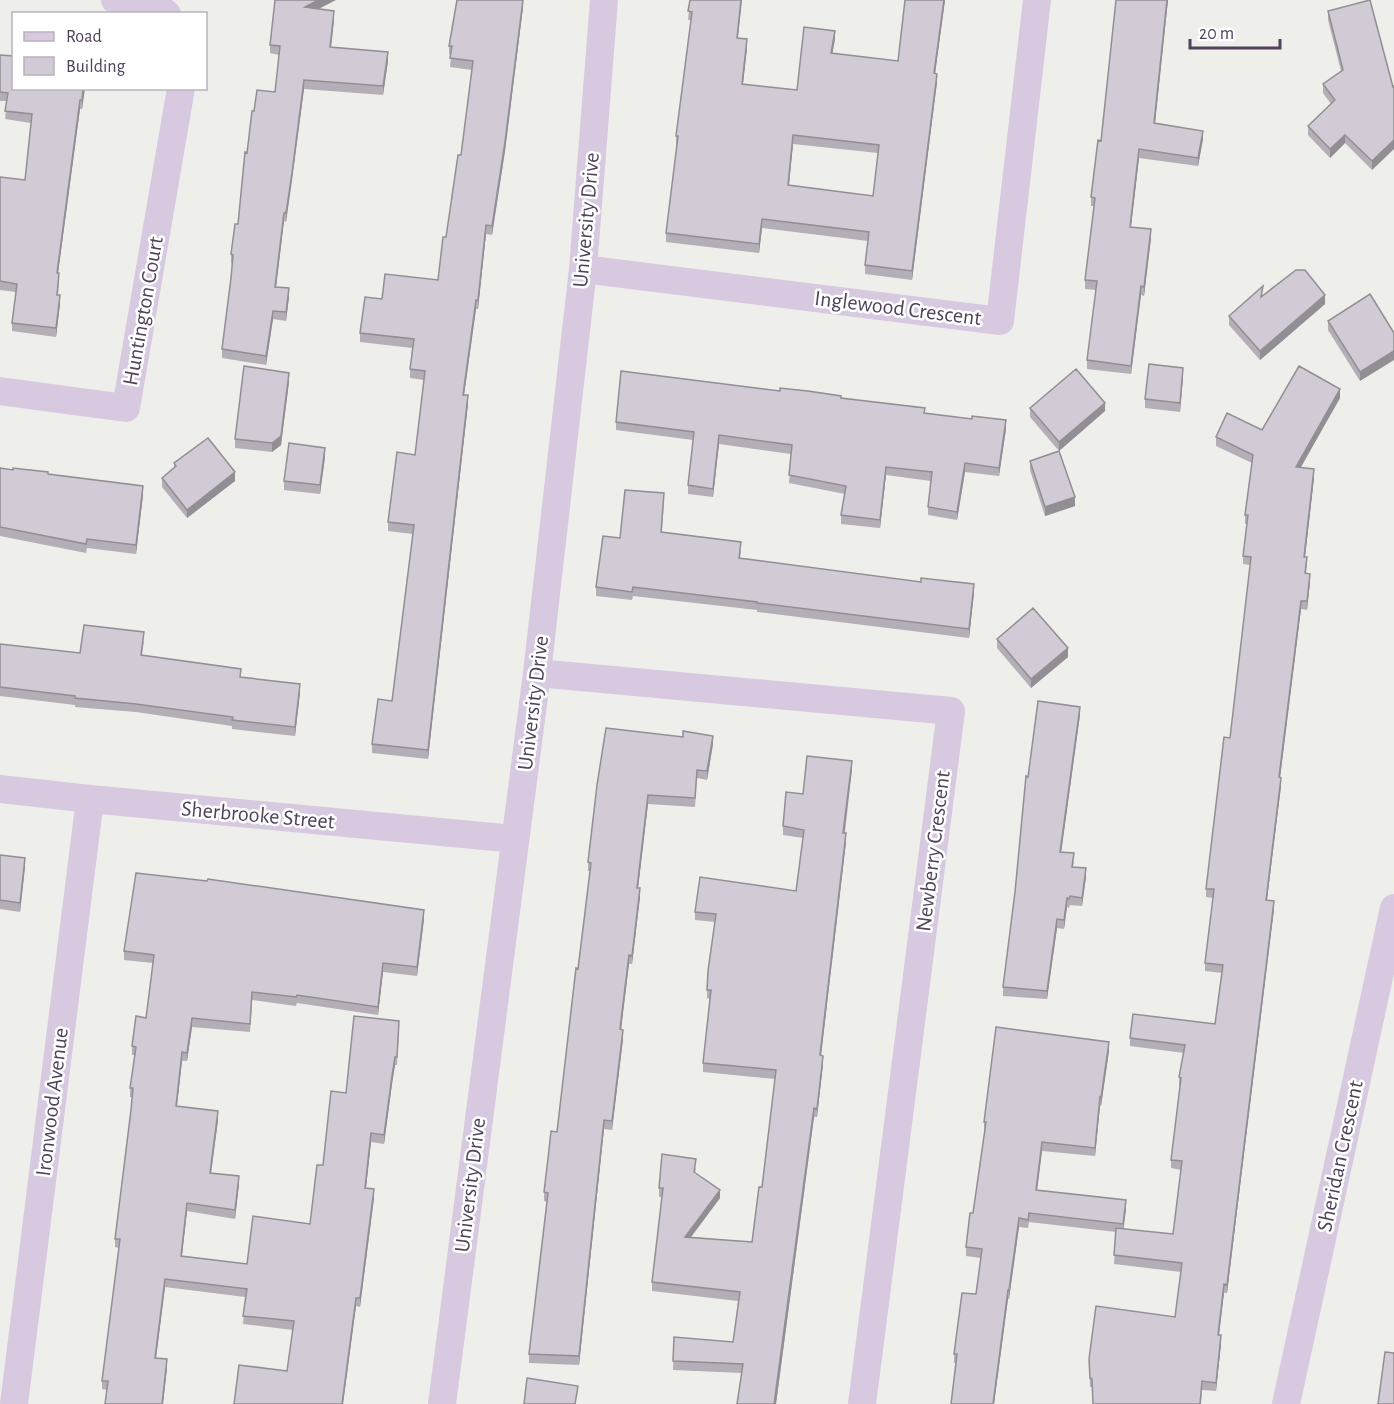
<svg xmlns="http://www.w3.org/2000/svg" width="1394" height="1404" font-family="'Alegreya Sans',sans-serif">
	<style>
		.lines { fill: none; stroke-linecap: round; stroke-linejoin: round }
		.street { stroke: #d7cae0; stroke-width: 28 }
		.wall { fill: #b5aeb6; fill-rule: evenodd }
		.shaded-wall { fill: #938d94 }
		.building { fill: #d2cad4; stroke: #938d94; stroke-width: 1.5; fill-rule: evenodd }
		.labels { text-anchor: middle; dominant-baseline: central; stroke-width: 5; stroke-linejoin: round; paint-order: stroke }
		.street-label { font-size: 22px; fill: #51425a; stroke: #fff }
	</style>
	<rect width="100%" height="100%" fill="#eeeeeb"/>
	<g class="lines">
		<path class="street" d="M115,0L158,7L167,14
			M583,269L1000,321L1037,0
			M0,391L126,408L181,88
			M537,673L951,711L862,1404
			M0,789L90,799L515,839
			M14,1404L90,799
			M442,1404L537,673L583,269L604,0
			M1286,1404L1394,908"/>
	</g>
	<path class="wall" d="M690,0L738,38L747,48L743,84L797,90L835,39L832,53L898,61L905,0H945L935,73L937,82L912,280L865,274V265L868,241L762,228L759,253L666,242V233L677,145L676,144V136L691,20H688ZM793,144L878,153L873,196L789,185Z
		M1116,0H1168L1155,124L1203,139L1198,166L1139,158L1131,227L1151,238L1144,296L1141,295L1131,374L1087,369V360L1096,290L1085,289V280L1094,206H1091V197L1101,141Z
		M523,7L505,151L492,235L486,234L478,309H476L464,395L468,404L428,759L372,753V744L392,701L413,534L388,531V522L415,455L424,380L410,378V369L412,348L360,342V333L382,299L438,280L461,155L472,70L450,67L451,55L449,54V46Z
		M318,9L334,20L331,48L388,61L383,95L304,89L292,182L286,222L284,221L276,287L289,297L286,321L273,319L266,365L222,358V349L231,278L233,264L231,263V254L238,224L247,153L254,111L275,92L279,55L270,53V45Z
		M1328,11L1393,87L1372,170L1345,143L1330,158L1308,135V126L1331,104L1323,93V84L1341,71L1328,20Z
		M0,55L85,88L82,109H80L58,273L59,282L58,295L60,304L56,337L12,331V323L16,292L0,290V177L25,180L31,123L5,119L7,101H0Z
		M1263,295L1325,304L1260,360L1229,325V316Z
		M1328,321L1394,333L1360,381L1328,330Z
		M1183,377L1180,412L1145,408V399Z
		M289,382L281,445L272,452L235,448V439Z
		M841,398L1006,429L999,476L965,472L957,520L928,515V507L931,481L886,475L880,528L841,524V515L845,494L789,483L791,454L719,444L713,497L688,494V485L693,440L616,430V422Z
		M1340,398L1300,467L1314,478L1305,557L1307,566L1306,573L1310,582L1307,610L1301,609L1280,778L1281,786L1267,900L1274,909L1227,1293H1224L1219,1335L1221,1344L1216,1391L1202,1390L1201,1404H1093L1092,1387H1090L1089,1359L1175,1317L1181,1272L1114,1264L1116,1232L1029,1222L1028,1228L1019,1227L1009,1299H1008L994,1404H951L956,1363H954V1354L976,1294L981,1258L966,1256V1247L973,1213L985,1131H984V1122L1109,1051L1101,1106H1100L1095,1156L1042,1151L1037,1190L1126,1209L1123,1229L1173,1234L1181,1170L1171,1168V1160L1180,1086H1179V1077L1184,1053L1130,1046V1038L1215,1024L1222,973L1205,971V963L1213,898L1206,897V889L1230,738L1250,565L1243,564V556L1247,524H1245V515L1252,463L1216,446V437L1262,430Z
		M1030,408L1105,411L1059,451L1030,417Z
		M325,457L320,494L284,490V481Z
		M1030,461L1075,506L1045,516L1030,470Z
		M174,463L235,481L187,518L162,487V478L174,468Z
		M0,468L48,474L143,495L136,554L87,548L86,553L0,536Z
		M664,502L662,532L741,551L740,558L974,593L969,638L757,612V610L633,596L632,600L596,596V587L620,538Z
		M997,639L1068,657L1031,688L997,648Z
		M144,641L142,655L241,677L300,693L295,736L232,729V726L136,712L75,707V705L0,696V644L80,653Z
		M1080,715L1061,852L1074,862L1073,867L1086,877L1082,906L1070,905L1069,908L1067,907L1064,929L1057,928L1047,999L1003,996V987L1015,892L1028,777Z
		M713,744L707,780L697,778L695,807L648,804L638,888L640,897L632,964H629L623,1013L621,1030L623,1039L612,1130L604,1129L579,1365L529,1363V1354L547,1202L544,1201V1192L557,1132L590,871H588V862L597,785Z
		M852,769L845,833L846,842L821,1056L823,1064L817,1117H814L776,1404H737L742,1373L673,1370L674,1337L733,1342L738,1301L652,1291V1282L662,1197H659V1188L696,1168L695,1173L720,1198L691,1237L752,1242L762,1187L775,1079L703,1072V1063L710,999L707,998V990L715,922L695,920V912L796,891L803,838L783,835V826L803,794Z
		M0,855L25,867L20,912L0,909Z
		M424,919L417,976L383,972L378,1015L297,1003L296,1006L252,1000L250,1032L192,1027L187,1061H182L177,1106L218,1120L211,1173L239,1184L235,1219L187,1211L182,1256L247,1264L310,1224L323,1165L346,1093L399,1030L397,1065H395L392,1084L384,1144L371,1142L366,1188L374,1198L360,1307L356,1306L343,1404H234L287,1371L293,1330L243,1324L245,1297L165,1287L156,1358L167,1368L163,1404H105L107,1390L102,1389V1381L119,1248L115,1247V1239L131,1110L132,1097H130V1088L135,1055H132V1046L146,1018L153,963L124,960V951Z"/>
	<path class="shaded-wall" d="M318,0H336L305,16V7Z
		M523,0V7L505,151L492,235V226Z
		M741,0H742L737,47V38Z
		M944,0H945L934,82V73Z
		M1167,0H1168L1154,132V123Z
		M334,11V20L330,56V47Z
		M835,31V39L831,62V53Z
		M747,39V48L742,92V84Z
		M388,52V61L383,95V86Z
		M937,74V82L912,280V271Z
		M304,80V89L286,222V213Z
		M83,88H85L82,109V100Z
		M80,100V109L57,281V273Z
		M1203,131V139L1198,166V158Z
		M793,135V144L788,194V185Z
		M1345,135V143L1330,158V149Z
		M1394,140V149L1372,170V161Z
		M1139,149V158L1130,235V227Z
		M284,213V221L275,296V287Z
		M762,219V228L759,253V244Z
		M486,225V234L478,309V300Z
		M1151,229V238L1144,296V287Z
		M1141,286V295L1131,374V366Z
		M289,288V297L286,321V312Z
		M60,295V304L56,337V328Z
		M1325,295V304L1260,360V351Z
		M476,300V309L463,403V395Z
		M273,311V319L266,365V356Z
		M1394,351V360L1360,381V372Z
		M1183,368V377L1180,412V403Z
		M289,373V382L281,445L272,452V443Z
		M1340,389V398L1296,476V467Z
		M468,395V404L428,759V750Z
		M1105,403V411L1059,451V442Z
		M1006,420V429L999,476V468Z
		M719,435V444L713,497V489Z
		M325,448V457L320,494V485Z
		M965,463V472L957,520V512Z
		M886,467V475L880,528V520Z
		M1314,469V478L1304,566V557Z
		M235,472V481L187,518V510Z
		M143,486V495L136,554V545Z
		M1075,497V506L1045,516V507Z
		M1310,574V582L1307,610V601Z
		M974,584V593L969,638V629Z
		M1301,601V609L1279,786V777Z
		M1068,648V657L1031,688V679Z
		M300,684V693L295,736V727Z
		M1080,707V715L1060,861V852Z
		M713,736V744L707,780V771Z
		M852,761V769L843,842V833Z
		M1281,778V786L1266,908V900Z
		M648,795V804L637,897V888Z
		M846,833V842L820,1064V1055Z
		M25,858V867L20,912V903Z
		M1086,868V877L1082,906V898Z
		M640,888V897L632,964V956Z
		M1067,898V907L1064,929V920Z
		M1274,901V909L1227,1293V1285Z
		M424,910V919L417,976V967Z
		M1057,919V928L1047,999V991Z
		M629,955V964L620,1038V1029Z
		M383,963V972L378,1015V1007Z
		M192,1018V1027L187,1061V1053Z
		M623,1030V1039L612,1130V1121Z
		M1109,1042V1051L1101,1106V1098Z
		M182,1052V1061L176,1114V1106Z
		M823,1056V1064L817,1117V1109Z
		M395,1057V1065L392,1084L384,1144V1135L392,1076Z
		M1100,1097V1106L1095,1156V1148Z
		M814,1108V1117L776,1404H774Z
		M218,1111V1120L210,1181V1173Z
		M604,1120V1129L579,1365V1356Z
		M371,1133V1142L365,1197V1188Z
		M1042,1142V1151L1036,1199V1190Z
		M239,1176V1184L235,1219V1210Z
		M374,1189V1198L360,1307V1298Z
		M720,1190V1198L685,1245V1237Z
		M1126,1200V1209L1123,1233V1224Z
		M187,1203V1211L181,1264V1256Z
		M1019,1218V1227L1009,1299V1290Z
		M165,1279V1287L155,1366V1358Z
		M1224,1284V1293L1218,1343V1335Z
		M1008,1290V1299L994,1404H993Z
		M356,1298V1306L343,1404H342Z
		M1221,1335V1344L1216,1391V1383Z
		M167,1359V1368L163,1404H162Z"/>
	<path class="building" d="M275,0H318L305,7L334,11L330,47L388,52L383,86L304,80L292,173L286,213H284L275,287L289,288L286,312L273,311L266,356L222,349L231,278L233,255L231,254L235,224H238L245,152L247,153L252,111H254L257,90L275,92L280,46L270,45Z
		M457,0H523L505,142L492,226L486,225L478,300H476L463,395H468L428,750L372,744L378,699L392,701L414,525L388,522L397,452L415,455L425,371L410,369L414,339L360,333L365,297L382,299L385,274L438,280L443,237H446L458,155H461L473,61L450,58L452,46H449Z
		M690,0H741L737,38L747,39L742,84L797,90L804,27L835,31L831,53L898,61L905,0H944L934,73L937,74L912,271L865,265L869,232L762,219L759,244L666,233L678,136H676L692,12L688,11ZM793,135L879,145L873,196L788,185Z
		M1116,0H1167L1154,123L1203,131L1198,158L1139,149L1130,227L1151,229L1144,287L1141,286L1131,366L1087,360L1097,281L1085,280L1095,198L1091,197L1098,140L1101,141Z
		M1370,0L1393,87L1394,86V140L1372,161L1345,135L1330,149L1308,126L1335,100L1323,84L1343,70L1328,11Z
		M0,55L14,56V88H83L82,100H80L57,273H59L57,295H60L56,328L12,323L17,284L0,281V177L25,180L32,114L5,111L8,93L0,92Z
		M1296,270H1305L1325,295L1260,351L1229,316L1263,286L1261,297Z
		M1370,294L1394,333V351L1360,372L1328,321Z
		M1149,364L1183,368L1180,403L1145,399Z
		M244,366L289,373L281,436L272,443L235,439Z
		M1299,366L1340,389L1296,467L1314,469L1304,557H1307L1305,573L1310,574L1307,601H1301L1279,777L1281,778L1266,900L1274,901L1227,1285L1224,1284L1218,1335H1221L1216,1383L1202,1381L1200,1404H1093L1092,1379L1090,1378L1089,1359L1096,1306L1175,1317L1182,1263L1114,1255L1116,1228L1173,1234L1182,1161L1171,1160L1181,1078L1179,1077L1185,1045L1130,1038L1133,1014L1215,1024L1223,965L1205,963L1214,889H1206L1224,737L1230,738L1251,557L1243,556L1248,515H1245L1253,455L1216,437L1227,413L1262,430Z
		M1076,369L1105,403L1059,442L1030,408Z
		M621,371L780,391V388L808,391L841,396V398L925,408L924,413L972,419V416L1006,420L999,468L965,463L957,512L928,507L932,472L886,467L880,520L841,515L846,486L789,475L792,445L719,435L713,489L688,485L694,432L616,422Z
		M208,438L235,472L187,510L162,478L176,466L174,463Z
		M289,443L325,448L320,485L284,481Z
		M1059,451L1075,497L1045,507L1030,461Z
		M0,468L13,470V468L48,472V474L143,486L136,545L87,539L86,544L0,527Z
		M625,490L664,493L661,532L741,542L739,558L921,582V578L974,584L969,629L757,603V602L633,587L632,592L596,587L603,536L620,538Z
		M1033,608L1068,648L1031,679L997,639Z
		M84,625L144,632L141,655L241,669L240,677L300,684L295,727L232,720L233,717L136,704L75,698V696L0,687V644L80,653Z
		M1038,701L1080,707L1060,852L1074,853L1072,867L1086,868L1082,898L1070,896L1069,899L1067,898L1064,920L1057,919L1047,991L1003,987L1015,892L1026,776L1028,777Z
		M606,728L683,737V731L713,736L707,771L697,770L695,798L648,795L637,888H640L632,956L629,955L623,1004L620,1029L623,1030L612,1121L604,1120L579,1356L529,1354L548,1193L544,1192L549,1150L551,1131L557,1132L576,968L578,969L591,863L588,862L597,785Z
		M807,756L852,761L843,833H846L820,1055L823,1056L817,1109L814,1108L774,1404H737L743,1364L673,1361L674,1337L733,1342L740,1292L652,1282L663,1188H659L662,1154L696,1159L694,1172L720,1190L685,1237L752,1242L759,1187H762L776,1070L703,1063L711,990H707L708,971L716,914L695,912L700,877L796,891L804,830L783,826L786,792L803,794Z
		M0,855L25,858L20,903L0,900Z
		M136,873L207,881L208,879L424,910L417,967L383,963L378,1007L297,995L296,997L252,992L250,1024L192,1018L187,1053L182,1052L176,1106L218,1111L210,1173L239,1176L235,1210L187,1203L181,1256L247,1264L253,1216L310,1224L317,1165H323L331,1091L346,1093L354,1016L399,1021L397,1057H395L392,1076L384,1135L371,1133L365,1188L374,1189L360,1298H356L342,1404H234L239,1365L287,1371L294,1321L243,1316L247,1289L165,1279L155,1358L167,1359L162,1404H105L108,1381H102L120,1239H115L131,1110L133,1088H130L136,1047L132,1046L136,1016L146,1018L154,955L124,951Z
		M996,1027L1109,1042L1101,1098L1100,1097L1095,1148L1042,1142L1036,1190L1126,1200L1123,1224L1029,1213L1028,1220L1019,1218L1009,1290H1008L993,1404H951L957,1354H954L962,1293L976,1294L982,1249L966,1247L970,1213H973L986,1122H984Z
		M1385,1352L1394,1353V1404H1378Z
		M527,1378L578,1386L575,1404H524Z"/>
	<g class="labels">
		<g class="street-label">
			<text transform="translate(586 220) rotate(-85)">University Drive</text>
			<text transform="translate(898 308) rotate(7)">Inglewood Crescent</text>
			<text transform="translate(143 311) rotate(-80)">Huntington Court</text>
			<text transform="translate(533 703) rotate(-83)">University Drive</text>
			<text transform="translate(258 815) rotate(5)">Sherbrooke Street</text>
			<text transform="translate(933 851) rotate(-83)">Newberry Crescent</text>
			<text transform="translate(52 1102) rotate(-83)">Ironwood Avenue</text>
			<text transform="translate(1340 1156) rotate(-78)">Sheridan Crescent</text>
			<text transform="translate(470 1185) rotate(-83)">University Drive</text>
		</g>
	</g>
	<rect x="12" y="12" width="195" height="78" fill="#ffffff" stroke="#b9b3bd" stroke-width="1.5"/>
	<rect x="24" y="32" width="30" height="9" fill="#d7cae0" stroke="#b9b3bd" stroke-width="1.5"/>
	<text x="66" y="42" font-size="18" fill="#51425a">Road</text>
	<rect x="24" y="57" width="30" height="18" fill="#d2cad4" stroke="#b9b3bd" stroke-width="1.5"/>
	<text x="66" y="72" font-size="18" fill="#51425a">Building</text>
	<path d="M1190 39v9h90v-9" fill="none" stroke="#51425a" stroke-width="3"/>
	<text x="1199" y="39" font-size="18" fill="#51425a" stroke="#ffffff" stroke-width="4.5" paint-order="stroke">20 m</text>
</svg>
